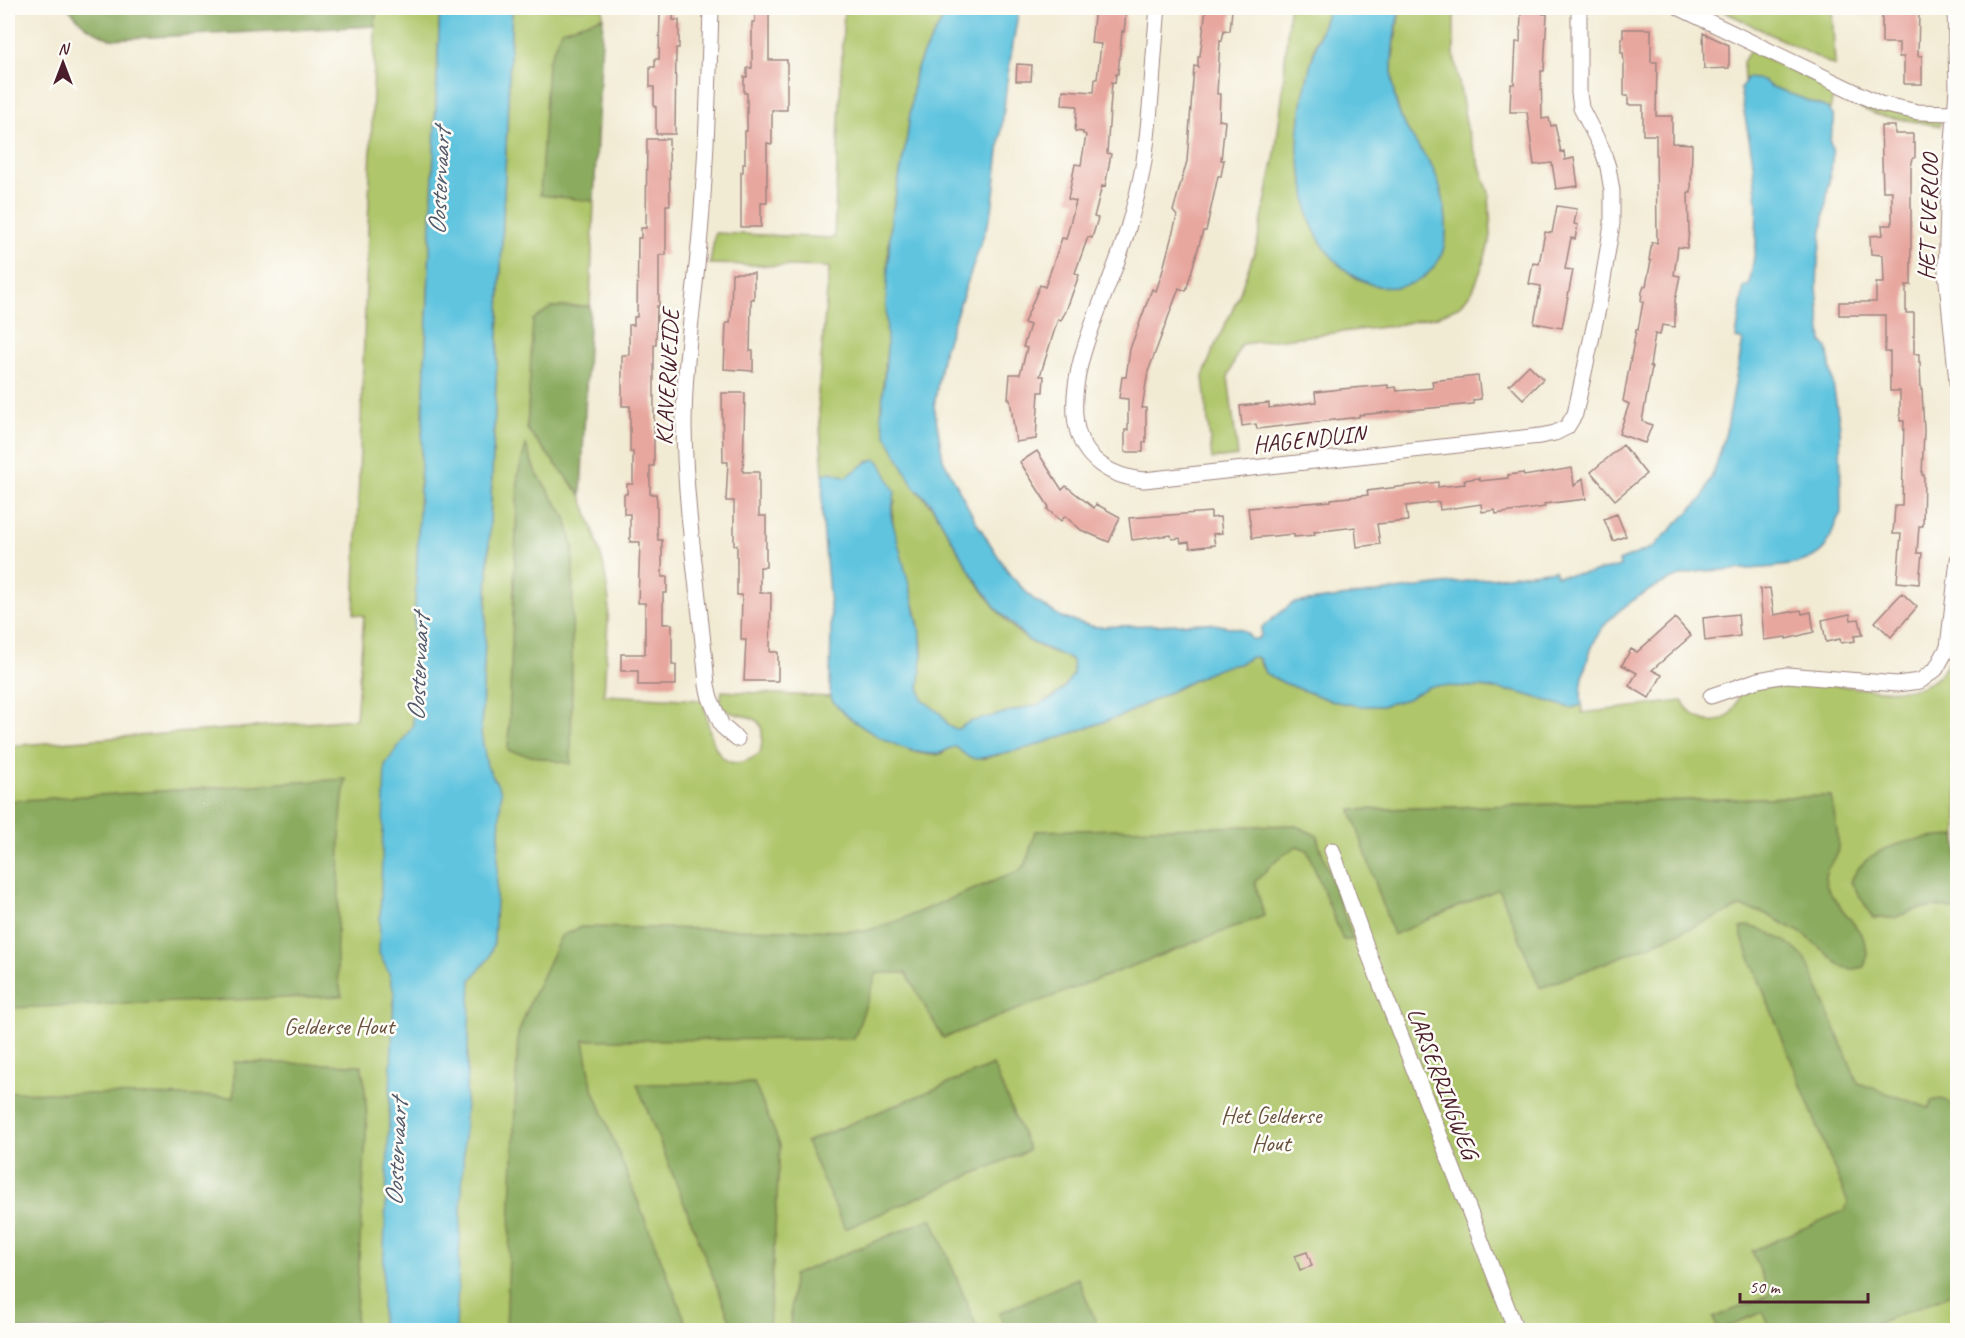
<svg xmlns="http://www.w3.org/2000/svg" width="1965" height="1338" font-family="Caveat,sans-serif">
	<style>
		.green { fill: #afc66b; stroke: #7c724b; stroke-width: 1.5; fill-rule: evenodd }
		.forest { fill: #8bab5f; stroke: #6a6545; stroke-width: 1.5 }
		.water { fill: #61c4df; stroke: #567285; stroke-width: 1.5 }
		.building { fill: #e7a69e }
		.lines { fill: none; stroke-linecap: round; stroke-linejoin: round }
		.street-casing { stroke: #9e8580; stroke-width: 17 }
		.street { stroke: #fff; stroke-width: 15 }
		.labels { text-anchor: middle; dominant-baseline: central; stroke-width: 5; stroke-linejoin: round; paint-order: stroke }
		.street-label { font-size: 24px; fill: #4a1f2b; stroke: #fdfcf7 }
		.park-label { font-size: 24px; fill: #68513e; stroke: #fdfcf7 }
		.water-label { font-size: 26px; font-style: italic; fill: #52596a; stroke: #fdfcf7 }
	</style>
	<rect width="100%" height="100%" fill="#fdfcf7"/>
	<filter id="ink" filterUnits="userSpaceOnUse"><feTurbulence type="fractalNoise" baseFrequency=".0167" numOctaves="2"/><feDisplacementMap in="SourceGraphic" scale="12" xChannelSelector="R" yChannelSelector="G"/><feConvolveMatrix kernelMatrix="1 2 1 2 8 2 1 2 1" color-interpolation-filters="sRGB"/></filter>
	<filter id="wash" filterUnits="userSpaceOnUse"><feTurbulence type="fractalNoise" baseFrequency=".008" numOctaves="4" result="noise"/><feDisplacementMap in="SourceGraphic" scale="24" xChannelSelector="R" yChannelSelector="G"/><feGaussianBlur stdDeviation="1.35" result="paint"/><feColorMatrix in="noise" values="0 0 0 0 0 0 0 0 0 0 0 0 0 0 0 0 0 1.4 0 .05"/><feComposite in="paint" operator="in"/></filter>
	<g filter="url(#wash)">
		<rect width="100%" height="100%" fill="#f2ebd4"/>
		<path class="green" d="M376,8H440L412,681L413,715L484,753L481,733L512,8H603V17L562,30L540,194L594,201L590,306L552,307L530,385L527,429L581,495L595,535L604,567L609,601L604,695L703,700C710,732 715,785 760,753C771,703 739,725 719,705L722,691L830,697C844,718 917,765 943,753C946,751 948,748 950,747H956L981,759L1031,747L1121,716L1206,674L1226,666L1239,664L1251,657H1257L1265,673L1284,683L1332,701L1381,706L1407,699L1428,686H1437L1481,687L1517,692L1570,708L1582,705V713L1682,701C1692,717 1710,729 1728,716C1735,711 1738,699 1740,690C1762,685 1782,681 1805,682C1840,683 1902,701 1932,681C1951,669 1953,648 1957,628V1330H8V746L356,719L364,616L354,614ZM526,446L535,471L566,518L573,547L571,763ZM1831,796L1354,818L1351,810Z
			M844,8H948L942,21L923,54L915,73L907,138L891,219L888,256L887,349L883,386L918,492C935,507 945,529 957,549C975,580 999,620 1028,640C1041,649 1057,653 1071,659C1075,667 1074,673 1070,680C1050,712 1004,712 972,722C965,724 960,732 951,728C946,725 944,718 940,714C935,709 927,706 923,700C919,694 919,688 919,682C920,672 922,661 922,650C922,634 917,617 913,601C907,571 885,529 895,500L869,461L846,477L832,472L823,474L818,394L829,267L710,264L715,233L834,238Z
			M1289,8H1329L1316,43L1303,98L1337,263L1356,278L1379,286L1442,254L1446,237L1445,207L1400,115L1393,90L1392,63L1400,8H1454V54L1467,128L1489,193L1491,237L1481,270L1473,290L1460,306L1438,316L1392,326L1241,344L1228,377L1238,456L1212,459L1203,377L1213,350L1238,298L1257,244L1275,154L1282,99Z
			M1723,8H1832L1835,66L1723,11Z
			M1750,50L1859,103L1872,108L1935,118L1941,121L1940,126L1877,115L1833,96L1830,110L1747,78L1744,80L1743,62Z
			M1957,195V327L1952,262L1955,197Z"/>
		<path class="forest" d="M68,8H376L375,26L110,39L86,27Z
			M603,17L594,201L540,195L548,62L562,30Z
			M590,306L581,495L527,429L533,320L552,307Z
			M526,445L535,471L566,518L573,547L571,764L508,751L518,474Z
			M346,779C339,815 340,853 339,890C338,924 333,963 342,996L8,1008V801Z
			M1831,796C1833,811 1842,842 1836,856C1833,863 1825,868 1825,877C1825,905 1880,932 1864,967L1853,969L1842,967L1805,935L1764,913L1740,907L1636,951L1540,988L1499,889L1393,935L1351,810Z
			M1294,825L1318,836V841L1353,940H1343L1307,850L1297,846L1275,861L1255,882L1264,916L943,1038L906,973H877L854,1039L584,1040L592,1086L689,1330H506L518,1034L530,1002L561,936L581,927L866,931L899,920L1018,871L1026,864L1035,831Z
			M1957,836V912L1952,909L1934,906L1914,910L1894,918H1873L1851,882C1865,843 1922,837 1957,836Z
			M1748,926L1763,930L1788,943L1806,959L1858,1083L1929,1108L1932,1101C1948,1095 1952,1105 1958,1119L1957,1292L1860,1330H1772L1763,1312L1718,1330L1713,1318L1770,1295L1752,1251L1845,1210L1848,1203L1743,940L1740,928Z
			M234,1062L361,1065L364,1079L367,1117L355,1330H8V1092L234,1097Z
			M993,1065L1029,1150L845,1229L806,1142Z
			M754,1083L780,1145L769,1330H734L637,1084Z
			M932,1218L978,1330H790L793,1275Z
			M1078,1278L1099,1330H1006L999,1313Z"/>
		<path class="water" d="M440,8H512L481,733L487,766L501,791L494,942L489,958L471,980L456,1330H381L394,992L389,973L379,953L385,765L413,726L412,681Z
			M948,8H1019L1008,73L992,211L943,353L934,406L943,459L975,520L1010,575L1034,600L1063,618L1095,627L1209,623L1240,629L1247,633L1251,639H1257L1261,636L1262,627L1293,603L1555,570L1556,576L1590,573L1620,566L1619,561L1653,547L1702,499L1716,466L1727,428L1743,340L1736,338L1744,286H1749L1756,245L1757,202L1752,155L1740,89L1747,78L1763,80L1770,86L1827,108C1842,121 1829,129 1830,143C1831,146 1832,150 1833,153L1818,260L1817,288L1822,342L1827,347L1840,427L1841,513C1829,531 1834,545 1813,557C1787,572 1728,568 1696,572C1667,577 1622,603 1603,627C1590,644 1578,683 1582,705L1571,708L1517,692L1481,687L1437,686L1428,687L1407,699L1381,706H1359L1332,701L1284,683L1265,673L1260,660L1257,657H1251L1239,664L1226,666L1206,674L1121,716L1031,747L977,759L968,757L956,747C947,747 944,754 935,754C902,754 848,724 830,697L831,617L822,514L823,474L832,472L846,477L869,461L876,459L880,462L895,492L891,516L912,596L921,637L922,660L919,687L923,700L941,714L948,725L952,728L958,729L969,722L1040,704L1053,698L1064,688L1073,674V664L1071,659L1029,641L996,608L970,571L930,502L914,487L886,435L881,416L887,349L886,301L891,219L907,138L915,73L923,54L942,21Z
			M1329,8H1400C1392,41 1387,82 1400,115C1408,135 1423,151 1433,169C1444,191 1451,230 1442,253C1438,265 1426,277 1415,282C1369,302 1325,261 1310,220C1306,209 1306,196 1304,185C1302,172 1297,157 1298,144C1299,98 1313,51 1329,8Z"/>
		<g id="blocks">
			<path class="building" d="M755,8H769V60H787V110H772V144L767,143V203H761V227H741V172H743V164H745V131H747V93H744V77H747V68H752V22H755Z
				M1095,8H1125L1124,11L1126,12L1124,32L1122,31L1118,74H1116L1115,83L1112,82L1107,153L1111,154L1105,187L1102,186L1094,217L1098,218L1092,238L1088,237L1075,273L1079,275L1066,311L1061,320L1058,319L1040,376H1044L1043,392H1039L1036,439L1016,442L1010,399H1008L1010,374H1020L1027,348L1023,347L1030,325L1024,323L1040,285L1045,287L1062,238L1066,239L1076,201L1068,199L1075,164L1081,165L1086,135L1083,134V132L1075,131L1077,106L1062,105L1063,90L1094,92L1095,79H1097L1101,44L1091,43Z
				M1206,8L1232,10L1230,31L1224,30L1222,41L1220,40L1217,94H1220L1219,120L1225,121L1221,160H1224L1221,176H1218L1206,231H1203L1186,291L1179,288L1148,372L1142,408H1146V442H1143V452H1125V430H1128V399L1119,398L1122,377H1126L1130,349L1152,289L1156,291L1162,273L1177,216L1173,211L1187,161L1194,66L1198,67V56H1200Z
				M1524,8H1543V14H1547L1544,71H1541L1542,119L1549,118L1551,126L1555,125L1561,152L1564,151L1565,160L1574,158L1578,186L1556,189L1552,163L1534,165L1527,112H1510L1511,84H1514L1516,42H1520L1521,13H1524Z
				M1882,8H1917V11H1919L1918,56H1922V84H1904V57H1899V43H1882Z
				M660,12H673V20H679V48H676L675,134H656V107H654V87H650V67H655V59H659Z
				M1623,29H1651V62H1657L1656,116H1672V143L1692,144L1691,193H1688L1689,231L1687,248L1678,247L1674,275L1680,276L1675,300V327L1662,325L1660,335L1655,334L1650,366L1652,367L1642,421L1652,425L1645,443L1619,434L1629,404L1623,401L1636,330H1638L1643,302H1641L1642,292L1644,286H1646L1651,261L1649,260L1652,242L1657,243L1656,135H1643V105H1628V96H1624V62L1623,53H1621V38H1623Z
				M1703,33L1729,45V68L1704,69Z
				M1017,64L1032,65L1031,81H1016Z
				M1881,126H1895V134H1913V143H1915V158H1913L1911,167V285H1906V313H1914V354H1919V362H1920L1921,390H1922L1924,431L1922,475H1924L1923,526H1919L1917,553H1922L1919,584L1897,582L1901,534H1893L1895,506H1902L1904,421H1900V391H1890V352H1885V315H1839V302H1876V283H1884L1883,255L1871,254L1870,236L1883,235L1882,225H1892V191H1883Z
				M647,139H669L670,205H666V255H659V306H657L656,345H654V466H650V494H656L657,502V530L658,540H662V577H667V593H663V624H672V665H676V685H638V671H621V654H645V603H638L640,542H630V514H624V494H627V484H633V452H630V406H622V355H629V325H634V317H637L638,238H641V228H646Z
				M1557,206L1577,209L1574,224L1578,225L1575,239L1571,238L1565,269L1573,270L1562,328L1534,323L1541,286L1529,284L1533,263L1539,264L1545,232L1552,233Z
				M732,273H754V299H751V307L750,351H753V371L724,369L726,323H730L731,312Z
				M1529,365L1543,379L1523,399L1509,385Z
				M1478,376L1481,399L1473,400V404L1359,415V417L1257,429L1256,424L1242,426L1240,406L1269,403V408L1316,402L1315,392L1341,389L1388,385V388L1396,387L1397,391L1433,388L1432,381Z
				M722,393H745L743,472H759V516H766V567H760V593H771L770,652H778V681H744L746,640H741L742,595H737V545H734V501H726L728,462H723Z
				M1623,445L1646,474L1615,500L1591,472Z
				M1037,451L1062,490L1066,486L1094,508L1096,504L1120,517L1109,542L1081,530L1065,516L1061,521L1047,509L1049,507L1020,462Z
				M1572,468L1574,486L1583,478L1586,499L1544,504L1545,507L1496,514L1495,510L1482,512L1481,504L1440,510L1439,502L1406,506L1408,521L1377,524L1380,544L1357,547L1355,527L1314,532L1315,535L1294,537V534L1252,538L1248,508L1331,501V499L1368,495L1367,491L1438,482V487L1465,484L1464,480L1479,478L1480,481L1508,478V475L1523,473L1524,476Z
				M1211,512V518L1220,517L1222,533L1213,534L1215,545L1190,548L1189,542L1181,543L1180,538L1172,539L1171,535L1132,540L1129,518Z
				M1617,514L1626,536L1613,541L1604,519Z
				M1770,588L1774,615L1801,610L1802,614L1811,612L1814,632L1786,639V637L1764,640L1760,589Z
				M1902,593L1917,607L1891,637L1875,622Z
				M1738,614L1740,636L1705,641L1703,618Z
				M1850,614L1851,620L1859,619L1863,635L1854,636L1855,641L1841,643L1840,639L1826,642L1822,620Z
				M1675,618L1691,636L1652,670L1662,675L1649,698L1629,686L1637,673L1622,665L1631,649L1637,652Z
				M1307,1252L1312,1266L1300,1270L1295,1256Z"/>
		</g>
	</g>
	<g filter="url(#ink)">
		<use href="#blocks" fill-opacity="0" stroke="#9e8580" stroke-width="1.5"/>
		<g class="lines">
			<defs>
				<path id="street" d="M711,8C709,79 707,150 701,222C696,290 684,357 684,426C685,512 700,599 707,685L710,698L722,726L737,739
					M1158,8C1153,56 1152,105 1145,153C1142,178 1135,204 1128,228C1112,289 1066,361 1076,424C1082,459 1111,477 1144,480L1540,436L1555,433L1567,427L1575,414L1599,304L1612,224V191L1608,167L1602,149L1581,108L1579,93V8
					M1680,8L1880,104L1918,112L1954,113
					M1955,8L1957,89L1948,208L1946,272L1958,391
					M1711,696L1758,680L1787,675L1897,684L1920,681L1936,669L1948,647L1958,560
					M1332,850L1370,957L1516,1330"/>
			</defs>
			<use href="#street" class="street-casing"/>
			<use href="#street" class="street"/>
		</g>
	</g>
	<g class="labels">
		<g class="street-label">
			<text transform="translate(1928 217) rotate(-88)">HET EVERLOO</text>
			<text transform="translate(667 377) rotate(-87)">KLAVERWEIDE</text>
			<text transform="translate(1309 439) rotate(-6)">HAGENDUIN</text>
			<text transform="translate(1443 1083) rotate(69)">LARSERRINGWEG</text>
		</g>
		<g class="park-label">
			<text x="339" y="1026">Gelderse Hout</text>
			<text x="1271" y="1115">Het Gelderse<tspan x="1271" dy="28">Hout</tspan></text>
		</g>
		<g class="water-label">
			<text transform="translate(439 182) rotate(-87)">Oostervaart</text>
			<text transform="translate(418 668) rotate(-87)">Oostervaart</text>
			<text transform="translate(396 1153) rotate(-87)">Oostervaart</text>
		</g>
	</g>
	<rect width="1965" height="1338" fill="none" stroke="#fdfcf7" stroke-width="30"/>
	<g transform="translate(63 63)" stroke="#fdfcf7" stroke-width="4.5" paint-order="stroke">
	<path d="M0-4.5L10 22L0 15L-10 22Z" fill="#4a1f2b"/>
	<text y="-9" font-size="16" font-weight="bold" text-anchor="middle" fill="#4a1f2b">N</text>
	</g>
	<path d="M1740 1293v9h128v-9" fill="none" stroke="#4a1f2b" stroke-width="3"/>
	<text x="1749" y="1293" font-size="18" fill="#4a1f2b" stroke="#fdfcf7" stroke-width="4.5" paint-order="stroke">50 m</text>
</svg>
